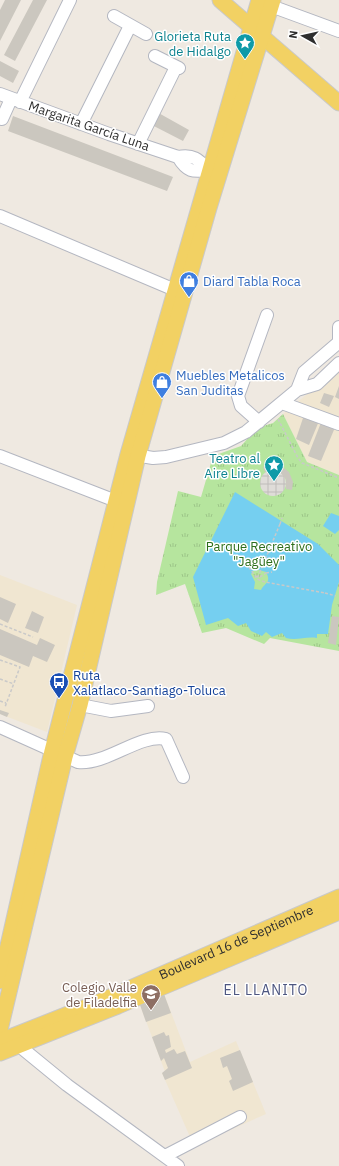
<svg xmlns="http://www.w3.org/2000/svg" width="339" height="1166" font-family="'IBM Plex Sans',sans-serif">
	<style>
		.education { fill: #f0e6d1 }
		.park { fill: url(#park-tufts) }
		.plaza { fill: url(#plaza-grid) }
		.water { fill: #75cff0; fill-rule: evenodd }
		.building { fill: #cbc7bf }
		.lines { fill: none; stroke-linecap: round; stroke-linejoin: round }
		.minor-casing { stroke: #b4b7c1; stroke-width: 14 }
		.major-casing { stroke: #c9c9c9; stroke-width: 17 }
		.path { stroke: #c9c9c9; stroke-width: 1.5; stroke-dasharray: 3 2; stroke-linecap: butt }
		.minor { stroke: #fff; stroke-width: 12 }
		.major { stroke: #f2d163; stroke-width: 15 }
		.path-bridge { stroke: #c9c9c9; stroke-width: 1.5; stroke-dasharray: 3 2; stroke-linecap: butt }
		.labels { text-anchor: middle; dominant-baseline: central; stroke-width: 3; stroke-linejoin: round; paint-order: stroke }
		.culture-label { font-size: 13px; fill: #0d838f; stroke: #fff; text-anchor: end }
		.street-label { font-size: 13px; fill: #2e2e2e; stroke: #fff }
		.shop-label { font-size: 13px; fill: #366cbe; stroke: #fff; text-anchor: start }
		.park-label { font-size: 13px; fill: #2c6e1b; stroke: #fff }
		.transit-label { font-size: 13px; fill: #164399; stroke: #fff; text-anchor: start }
		.education-label { font-size: 13px; fill: #785e54; stroke: #fff; text-anchor: end }
		.neighbourhood-label { font-size: 14px; letter-spacing: 1px; fill: #4d5680; stroke: #fff }
	</style>
	<defs>
		<pattern id="park-tufts" width="24" height="20" patternUnits="userSpaceOnUse"><rect width="24" height="20" fill="#b6e59e"/><path d="M3 7l-1-3M5 7V3M7 7l1-3M15 17l-1-3M17 17v-4M19 17l1-3" fill="none" stroke="#9dc588"/></pattern>
		<pattern id="plaza-grid" width="8" height="8" patternUnits="userSpaceOnUse"><rect width="8" height="8" fill="#dfdcd8"/><path d="M0 4h8M4 0v8" fill="none" stroke="#c0bdba"/></pattern>
	</defs>
	<rect width="100%" height="100%" fill="#efe9e1"/>
	<path class="education" d="M335,371L339,373V475L307,462L283,414Z
		M0,575L77,605L47,732L0,714Z
		M164,994L190,1062L236,1041L266,1114L194,1146L162,1073L165,1072L164,1069L140,1005Z"/>
	<path class="park" d="M283,414L307,462L339,475V651L270,638L264,644L226,628L202,633L185,584L156,595L157,582L178,491L201,497L213,456L241,446L257,428L273,423Z"/>
	<path class="plaza" d="M260 483a13 13 0 1 1 26 0a13 13 0 1 1-26 0Z"/>
	<path class="water" d="M235,492L318,544L339,565V582L332,605L328,634H317V638C306,636 297,641 286,638L282,633L272,637L266,632L262,636L251,631L246,623L238,626L228,618L206,625L193,577ZM259,570L266,572C272,583 264,583 261,590L254,589L255,582L251,574L253,571Z
		M331,513L339,516V530L335,534L323,526Z"/>
	<path class="building" d="M5,0H21L0,41V10Z
		M33,0H47L15,61L4,55Z
		M0,61L19,71L13,83L0,76Z
		M155,111L189,130L183,141L148,123Z
		M13,116L173,177L167,191L8,131Z
		M339,386V399L335,397Z
		M324,393L334,396L329,407L320,403Z
		M304,415L319,421L309,445L296,439Z
		M322,420L336,425L321,461L308,456Z
		M271,464L280,465L289,472L293,482L292,490L286,489V479L279,471L274,469L265,472L263,467Z
		M0,597L16,604L8,623L0,619Z
		M32,611L44,617L38,633L25,628Z
		M332,616L339,617L336,645L328,643Z
		M0,629L37,645L40,638L55,645L47,662L33,656L29,667L0,655Z
		M0,710L9,713L7,717L0,714Z
		M164,994L171,1013L146,1022L140,1005Z
		M164,1032L166,1036L169,1035L171,1047L165,1050L166,1053L174,1049L177,1054L185,1051L192,1068L165,1080L162,1073L168,1068L164,1058L161,1061L152,1037Z
		M240,1050L253,1082L233,1091L229,1081L232,1079L227,1066L223,1068L220,1058Z"/>
	<g class="lines">
		<defs>
			<path id="minor" d="M271,6L339,31
				M114,16L146,34
				M155,56L179,68
				M0,94L109,134L178,157C193,154 198,159 209,170
				M20,102L70,0
				M2,119L11,99
				M81,124L130,26
				M138,144L176,67
				M178,157C187,172 192,172 209,170
				M0,216L175,290
				M339,327V344
				M297,390L304,372L339,342
				M282,403L339,424
				M259,422L241,406L238,396L267,315
				M129,454L153,458L166,457L224,443L246,432L297,390L317,384L339,363
				M0,456L116,501
				M80,705L111,711L148,706
				M0,727L78,762C107,765 140,733 166,739L183,777
				M12,1040L67,1085L178,1166
				M165,1156L240,1117"/>
			<g id="major">
				<path d="M220,0L339,103"/>
				<path d="M0,981L52,751L128,454L259,0"/>
				<path d="M0,1030L65,757L80,705L138,456L209,208L273,0"/>
				<path id="s1" d="M0,1041L96,1003L339,897"/>
				<path d="M0,1053L118,1006L339,912"/>
			</g>
		</defs>
		<use href="#minor" class="minor-casing"/>
		<use href="#major" class="major-casing"/>
		<path class="path" d="M278,419L298,458L302,463L339,478
			M280,524L282,518
			M249,567L257,579
			M266,573L272,572
			M255,576L260,577L266,573
			M325,593L336,596
			M0,624L33,637
			M0,660L20,667L5,707
			M0,679L14,684
			M0,701L6,703"/>
		<use href="#minor" class="minor"/>
		<use href="#major" class="major"/>
		<path class="path-bridge" d="M280,524L257,579L265,582L325,593"/>
	</g>
	<defs>
		<symbol id="sight-pin" viewBox="-11 -11 22 30"><path d="M0 17L-7.5 6A9.5 9.5 0 1 1 7.5 6Z" fill="#0f9aa8" stroke="#fff"/><path d="M0-6L1.8-2.2L6-1.7L2.9 1.2L3.7 5.4L0 3.3L-3.7 5.4L-2.9 1.2L-6-1.7L-1.8-2.2Z" fill="#fff"/></symbol>
		<symbol id="shop-pin" viewBox="-11 -11 22 30"><path d="M0 17L-7.5 6A9.5 9.5 0 1 1 7.5 6Z" fill="#3f7fe0" stroke="#fff"/><path d="M-5-2.5h2.3a2.7 3.5 0 0 1 5.4 0H5L5.5 6h-11ZM-1.5-2.5h3a1.5 2.3 0 0 0-3 0Z" fill="#fff"/></symbol>
		<symbol id="bus-pin" viewBox="-11 -11 22 30"><path d="M0 17L-7.5 6A9.5 9.5 0 1 1 7.5 6Z" fill="#1a4fb4" stroke="#fff"/><path d="M-5-6H5V4H4V6H2V4H-2V6H-4V4H-5ZM-3.5-4V0h7V-4ZM-3.5 1.2v1.5H-2V1.2ZM2 1.2v1.5H3.5V1.2Z" fill="#fff"/></symbol>
		<symbol id="school-pin" viewBox="-11 -11 22 30"><path d="M0 17L-7.5 6A9.5 9.5 0 1 1 7.5 6Z" fill="#8d6e63" stroke="#fff"/><path d="M0-5L7-2L0 1L-7-2ZM-4 1L0 2.5L4 1V4Q0 6-4 4Z" fill="#fff"/></symbol>
	</defs>
	<g fill-rule="evenodd">
		<use href="#sight-pin" x="234" y="32" width="22" height="30"/>
		<use href="#shop-pin" x="178" y="270" width="22" height="30"/>
		<use href="#shop-pin" x="151" y="371" width="22" height="30"/>
		<use href="#sight-pin" x="263" y="454" width="22" height="30"/>
		<use href="#bus-pin" x="48" y="671" width="22" height="30"/>
		<use href="#school-pin" x="140" y="983" width="22" height="30"/>
	</g>
	<g class="labels">
		<g class="culture-label">
			<text x="231" y="36">Glorieta Ruta<tspan x="231" dy="15">de Hidalgo</tspan></text>
			<text x="260" y="458">Teatro al<tspan x="260" dy="15">Aire Libre</tspan></text>
		</g>
		<g class="street-label">
			<text transform="translate(89 126) rotate(19)">Margarita García Luna</text>
			<text stroke="none"><textPath href="#s1" startOffset="256">Boulevard 16 de Septiembre</textPath></text>
		</g>
		<g class="shop-label">
			<text x="203" y="281">Diard Tabla Roca</text>
			<text x="176" y="375">Muebles Metalicos<tspan x="176" dy="15">San Juditas</tspan></text>
		</g>
		<g class="park-label">
			<text x="259" y="546">Parque Recreativo<tspan x="259" dy="15">"Jagüey"</tspan></text>
		</g>
		<g class="transit-label">
			<text x="73" y="675">Ruta<tspan x="73" dy="15">Xalatlaco-Santiago-Toluca</tspan></text>
		</g>
		<g class="education-label">
			<text x="137" y="987">Colegio Valle<tspan x="137" dy="15">de Filadelfia</tspan></text>
		</g>
		<g class="neighbourhood-label">
			<text x="266" y="990">EL LLANITO</text>
		</g>
	</g>
	<g transform="translate(303 36) rotate(278)" stroke="#ffffff" stroke-width="3" paint-order="stroke">
	<path d="M0-3L7 15L0 10L-7 15Z" fill="#2e2e2e"/>
	<text y="-6" font-size="11" font-weight="bold" text-anchor="middle" fill="#2e2e2e">N</text>
	</g>
</svg>
